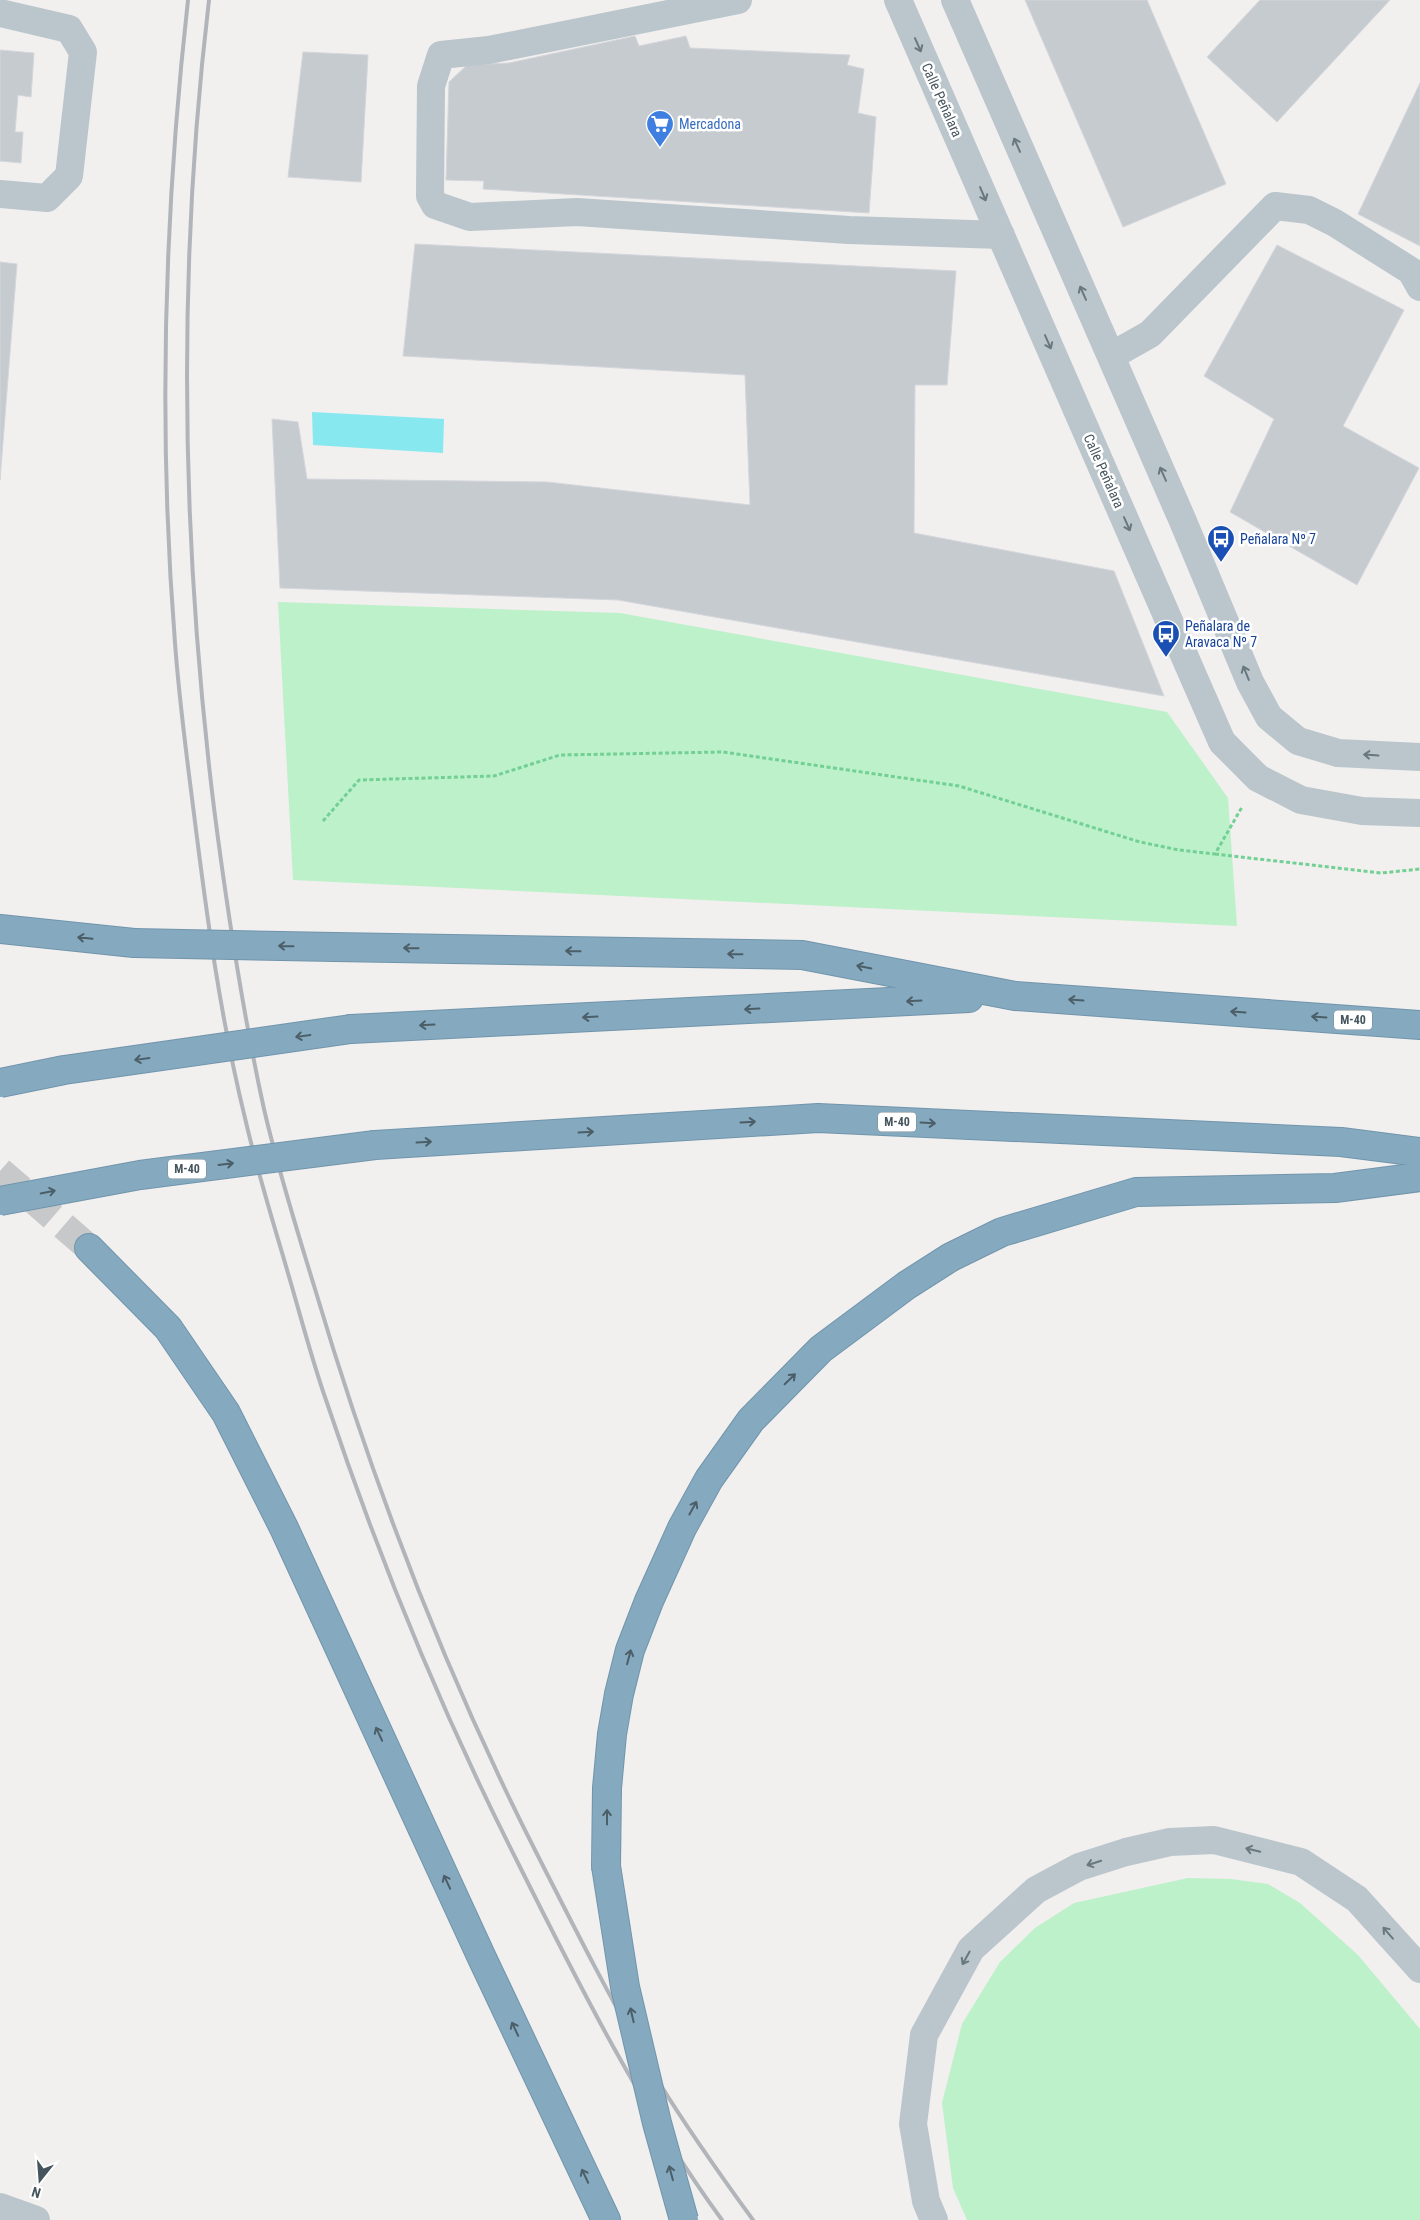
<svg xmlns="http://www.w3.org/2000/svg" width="1420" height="2220" font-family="'Roboto Condensed',sans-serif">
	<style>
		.green { fill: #bcf1c9 }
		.water { fill: #87e8ef }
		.building { fill: #c6cbcf; stroke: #d3d6db }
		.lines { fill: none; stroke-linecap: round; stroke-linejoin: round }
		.highway-tunnel { stroke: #c7c8ca; stroke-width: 28; stroke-dasharray: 28 14; stroke-linecap: butt }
		.highway-casing { stroke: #7095ab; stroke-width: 30 }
		.path { stroke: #72d095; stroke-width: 3; stroke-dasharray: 4 2.5; stroke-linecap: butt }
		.minor { stroke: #bac6cc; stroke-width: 28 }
		.highway { stroke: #85aac0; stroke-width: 28 }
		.rail { stroke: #b1b5ba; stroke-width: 4 }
		.highway-bridge-casing { stroke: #7095ab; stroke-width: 30; stroke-linecap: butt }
		.highway-bridge { stroke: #85aac0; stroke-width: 28 }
		.oneway { stroke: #69777e }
		.oneway2 { stroke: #4c5e67 }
		.labels { text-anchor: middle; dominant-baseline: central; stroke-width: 5; stroke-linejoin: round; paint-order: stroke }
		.shield { fill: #fff; stroke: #7e888e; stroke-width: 1 }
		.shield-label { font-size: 12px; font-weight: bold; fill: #46555d }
		.street-label { font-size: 14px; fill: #46555d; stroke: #fff }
		.shop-label { font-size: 14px; fill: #366cbe; stroke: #fff; text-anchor: start }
		.transit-label { font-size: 14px; fill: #164399; stroke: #fff; text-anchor: start }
	</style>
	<rect width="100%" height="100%" fill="#f2efef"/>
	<path class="green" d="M278,602L620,613L1167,712L1228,798L1237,926L293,880Z
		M1188,1878L1231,1879L1268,1884L1300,1903L1358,1955L1420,2029V2220H967L953,2188L942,2103L962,2024L1000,1962L1035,1928L1074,1903Z"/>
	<path class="water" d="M312,412L444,419L443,453L313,445Z"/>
	<path class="building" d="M1025,0H1147L1226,184L1123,227Z
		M1260,0H1390L1277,122L1207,57Z
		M635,36L639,46L686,36L690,48L850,55L847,65L864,69L858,113L876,117L869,213L483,189L484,181L446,180L449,82L467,65L509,63Z
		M0,50L34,53L31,97L18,95L15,132H23L21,163L0,161Z
		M303,52L368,55L361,182L288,177Z
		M1420,83V246L1358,214Z
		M415,244L956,271L947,385H915L914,533L1114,571L1164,696L618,600L280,588L272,419L298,422L307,479L547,482L750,505L745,375L403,356Z
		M1277,245L1404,310L1343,426L1419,468L1357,585L1230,512L1274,419L1204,376Z
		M0,262L17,264L0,480Z"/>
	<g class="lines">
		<path class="highway-tunnel" d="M0,1171L89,1248"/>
		<defs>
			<path id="highway" d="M0,929L134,943
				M335,947L802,955L1015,996L1420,1025
				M351,1029L969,998
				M375,1145L818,1118L1341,1142L1420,1152
				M89,1248L168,1328L226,1413L284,1528L482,1958L606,2220
				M606,1866L607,1788L612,1734L619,1694L630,1650L649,1601L682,1528L709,1479L751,1420L821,1349L907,1285L951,1257L1002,1232L1136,1192L1335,1188L1420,1177"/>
		</defs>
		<use href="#highway" class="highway-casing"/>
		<path class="path" d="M323,821L359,780L494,776L560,755L723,752L959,786L1140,842L1179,850L1215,854L1242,807
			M1215,854L1381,873L1420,869"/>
		<path class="minor" d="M738,0L489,50L441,55L431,86L430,196L435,205L470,217L577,212L849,230L1001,235
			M898,0L1222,742L1258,778L1301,800L1362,811L1420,813
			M955,0L1182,519L1250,682L1269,717L1298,741L1338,753L1420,757
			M0,13L69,29L83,52L69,176L47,198L0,194
			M1111,356L1150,334L1275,206L1309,210L1335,223L1411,271L1420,287
			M0,2207L36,2220
			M934,2220L926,2201L913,2124L924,2035L971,1949L1036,1890L1079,1867L1126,1852L1170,1842L1214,1840L1301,1862L1357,1899L1420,1969"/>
		<use href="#highway" class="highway"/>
		<path class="rail" d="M188,0C164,214 158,429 175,643C179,698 186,752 193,806C206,911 220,1016 245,1118C258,1175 276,1231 292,1287C303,1325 313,1363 326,1400C379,1559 443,1715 519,1865C579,1985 643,2112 722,2220
			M209,0C177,269 181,539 214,808C227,909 242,1009 264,1109C278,1170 297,1230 315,1289C373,1485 446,1675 538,1856C577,1933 616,2010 660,2084C689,2131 721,2176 753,2220"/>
		<defs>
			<path id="highway-bridge" d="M134,943L335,947
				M0,1083L64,1070L351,1029
				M0,1201L140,1175L375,1145
				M606,1866L625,1987L657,2123L684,2220"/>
		</defs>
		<use href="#highway-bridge" class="highway-bridge-casing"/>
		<use href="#highway-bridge" class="highway-bridge"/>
	</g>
	<defs><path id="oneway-shaft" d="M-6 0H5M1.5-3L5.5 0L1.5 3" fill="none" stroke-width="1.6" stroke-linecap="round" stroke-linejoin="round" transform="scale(1.25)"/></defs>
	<g class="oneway">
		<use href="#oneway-shaft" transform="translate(918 45) rotate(66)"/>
		<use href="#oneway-shaft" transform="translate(1017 145) rotate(-114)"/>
		<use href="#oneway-shaft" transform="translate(983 194) rotate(67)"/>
		<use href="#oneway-shaft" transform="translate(1083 293) rotate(-114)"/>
		<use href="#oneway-shaft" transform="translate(1048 342) rotate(66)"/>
		<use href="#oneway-shaft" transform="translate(1163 474) rotate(-114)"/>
		<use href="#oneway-shaft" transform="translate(1127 524) rotate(66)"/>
		<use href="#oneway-shaft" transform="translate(1246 673) rotate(-112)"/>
		<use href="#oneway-shaft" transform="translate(1371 755) rotate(-176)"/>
		<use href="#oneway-shaft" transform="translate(1253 1850) rotate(-166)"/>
		<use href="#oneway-shaft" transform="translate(1094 1863) rotate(162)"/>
		<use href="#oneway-shaft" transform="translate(1388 1933) rotate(-131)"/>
		<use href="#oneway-shaft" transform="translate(966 1958) rotate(119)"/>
	</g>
	<g class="oneway2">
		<use href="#oneway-shaft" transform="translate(85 938) rotate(-174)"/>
		<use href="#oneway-shaft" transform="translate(286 946) rotate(-179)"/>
		<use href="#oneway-shaft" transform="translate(411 948) rotate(-179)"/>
		<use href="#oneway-shaft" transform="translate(573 951) rotate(-179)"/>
		<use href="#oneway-shaft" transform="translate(735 954) rotate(-179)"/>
		<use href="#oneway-shaft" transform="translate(864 967) rotate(-169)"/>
		<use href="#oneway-shaft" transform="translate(1076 1000) rotate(-176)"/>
		<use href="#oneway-shaft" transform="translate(914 1001) rotate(177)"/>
		<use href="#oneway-shaft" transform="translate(752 1009) rotate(177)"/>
		<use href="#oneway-shaft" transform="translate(1238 1012) rotate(-176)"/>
		<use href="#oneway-shaft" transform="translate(590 1017) rotate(177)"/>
		<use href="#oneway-shaft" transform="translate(1319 1017) rotate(-176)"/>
		<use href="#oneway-shaft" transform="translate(427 1025) rotate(177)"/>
		<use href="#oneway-shaft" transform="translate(303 1036) rotate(172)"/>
		<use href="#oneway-shaft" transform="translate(142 1059) rotate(172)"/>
		<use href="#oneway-shaft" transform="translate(748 1122) rotate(-3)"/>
		<use href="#oneway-shaft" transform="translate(928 1123) rotate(3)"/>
		<use href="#oneway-shaft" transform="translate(586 1132) rotate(-3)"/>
		<use href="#oneway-shaft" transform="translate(424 1142) rotate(-3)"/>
		<use href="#oneway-shaft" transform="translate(226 1164) rotate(-7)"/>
		<use href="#oneway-shaft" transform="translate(48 1192) rotate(-11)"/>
		<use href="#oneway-shaft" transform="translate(790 1379) rotate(-44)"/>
		<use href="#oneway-shaft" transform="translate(693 1508) rotate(-61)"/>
		<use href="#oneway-shaft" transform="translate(629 1657) rotate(-75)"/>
		<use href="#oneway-shaft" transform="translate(379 1734) rotate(-115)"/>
		<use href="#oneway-shaft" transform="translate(607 1817) rotate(-90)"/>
		<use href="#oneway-shaft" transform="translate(447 1882) rotate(-115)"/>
		<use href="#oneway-shaft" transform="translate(632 2015) rotate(-103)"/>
		<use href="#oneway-shaft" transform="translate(515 2029) rotate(-115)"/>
		<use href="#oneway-shaft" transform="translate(671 2173) rotate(-105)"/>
		<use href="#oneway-shaft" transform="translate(585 2176) rotate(-115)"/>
	</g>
	<defs>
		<symbol id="supermarket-pin" viewBox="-11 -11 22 30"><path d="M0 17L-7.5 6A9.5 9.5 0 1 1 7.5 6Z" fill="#3f7fe0" stroke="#fff"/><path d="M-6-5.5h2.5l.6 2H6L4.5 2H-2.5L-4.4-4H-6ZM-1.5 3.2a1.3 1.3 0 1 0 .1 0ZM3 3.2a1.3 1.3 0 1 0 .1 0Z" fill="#fff"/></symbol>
		<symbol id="bus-pin" viewBox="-11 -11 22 30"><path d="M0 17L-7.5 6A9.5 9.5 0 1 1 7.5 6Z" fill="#1a4fb4" stroke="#fff"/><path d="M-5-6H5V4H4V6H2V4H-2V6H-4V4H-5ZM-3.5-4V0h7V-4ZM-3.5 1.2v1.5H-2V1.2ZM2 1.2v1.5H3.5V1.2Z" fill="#fff"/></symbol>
	</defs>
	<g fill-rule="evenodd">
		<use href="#supermarket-pin" x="644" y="108" width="32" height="43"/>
		<use href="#bus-pin" x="1205" y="523" width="32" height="43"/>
		<use href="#bus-pin" x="1150" y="618" width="32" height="43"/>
	</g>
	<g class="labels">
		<g class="shield">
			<rect x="1334" y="1010.5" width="38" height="19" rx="4"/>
			<rect x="878" y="1112.5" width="38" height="19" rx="4"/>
			<rect x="168" y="1159.5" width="38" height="19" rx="4"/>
		</g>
		<g class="shield-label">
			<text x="1353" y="1020">M-40</text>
			<text x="897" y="1122">M-40</text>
			<text x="187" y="1169">M-40</text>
		</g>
		<g class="street-label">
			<text transform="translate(942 100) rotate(66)">Calle Peñalara</text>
			<text transform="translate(1104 471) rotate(66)">Calle Peñalara</text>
		</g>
		<g class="shop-label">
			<text x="679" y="124">Mercadona</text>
		</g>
		<g class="transit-label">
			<text x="1240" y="539">Peñalara Nº 7</text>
			<text x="1185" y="626">Peñalara de<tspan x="1185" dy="16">Aravaca Nº 7</tspan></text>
		</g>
	</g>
	<g transform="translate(40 2180) rotate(197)" stroke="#ffffff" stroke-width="4" paint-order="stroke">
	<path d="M0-4L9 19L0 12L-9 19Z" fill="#46555d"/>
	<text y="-8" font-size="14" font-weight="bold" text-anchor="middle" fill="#46555d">N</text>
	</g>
</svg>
